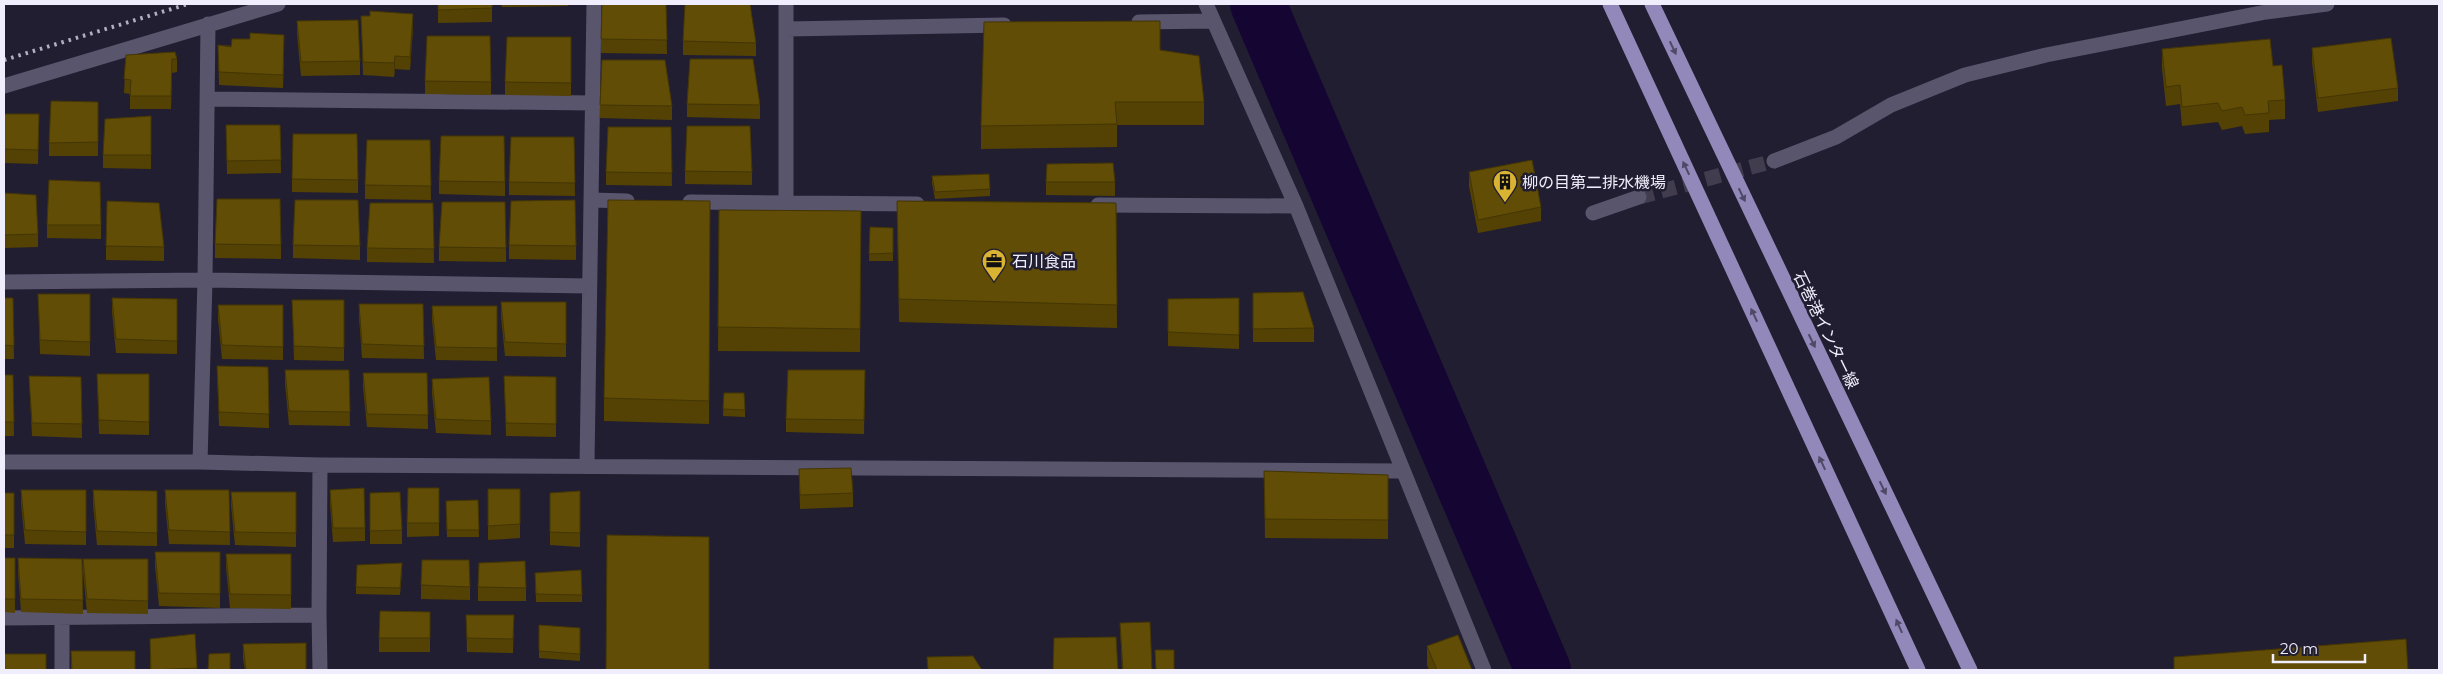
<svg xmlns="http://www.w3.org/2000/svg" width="2443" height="674" font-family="Montserrat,'Noto Sans JP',sans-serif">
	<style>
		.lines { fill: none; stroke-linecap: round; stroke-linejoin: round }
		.river { stroke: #150533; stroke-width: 56 }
		.minor-tunnel { stroke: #413d4f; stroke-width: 15; stroke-dasharray: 15 8; stroke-linecap: butt }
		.minor { stroke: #59556d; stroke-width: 15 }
		.major { stroke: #9289ba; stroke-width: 15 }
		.rail { stroke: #b2b0bf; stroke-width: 4; stroke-dasharray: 2.5 5; stroke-linecap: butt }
		.wall { fill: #534204 }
		.shaded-wall { fill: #443604 }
		.building { fill: #614d05; stroke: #443604 }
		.oneway { fill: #4f4968 }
		.labels { text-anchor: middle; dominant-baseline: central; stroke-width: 5; stroke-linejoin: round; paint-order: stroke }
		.poi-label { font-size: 16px; fill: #f0eefc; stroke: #221e31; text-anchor: start }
		.street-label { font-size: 16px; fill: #f0eefc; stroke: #221e31 }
	</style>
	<rect width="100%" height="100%" fill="#221e31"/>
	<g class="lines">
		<path class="river" d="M1258,4L1543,670"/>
		<path class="minor-tunnel" d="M1639,197L1774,161"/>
		<path class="minor" d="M1206,4L1296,206L1484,670
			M1139,22L1213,21
			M787,29L1004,25
			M4,86L278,4
			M208,99L593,103
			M1774,161L1836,137L1891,105L1965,75L2046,55L2266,12L2327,4
			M592,200L627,201
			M690,202L917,204
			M786,203V4
			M1098,205L1296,206
			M1593,213L1639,197
			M4,282L205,280L589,286
			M4,462H200L320,465L1401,471
			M200,462L205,280L208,24
			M587,465L594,4
			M319,615L320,670
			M4,618L319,615L320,465
			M62,619V670"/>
		<path class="major" d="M1610,4L1918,670
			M1652,4L1970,670"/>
		<path class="rail" d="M4,60L188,4"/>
	</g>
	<path class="wall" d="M438,4H492V22L438,23Z
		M501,4H568V6L502,7Z
		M666,4L667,54L601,53V39Z
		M948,4H986V5Z
		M361,16L413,28L410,70L395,69L394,77L363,75Z
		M297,21L360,61V75L301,76L297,34Z
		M683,41L756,43V56L683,55Z
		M218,45L284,49L283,88L219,85Z
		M2312,48L2398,88V101L2318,112L2312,62Z
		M2162,49L2273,66L2285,100V119L2269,120V132L2245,134L2242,126L2222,130L2218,122L2182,126L2180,104L2166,106L2162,68Z
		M1160,50L1204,102V125H1117V147L981,149V126Z
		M126,55L177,59V72L172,73L171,109H130V94L124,93Z
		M425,81L491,82V95L425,94Z
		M505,82L571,83V96L505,95Z
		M98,102V156H49V143Z
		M687,104L760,105V119L687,117Z
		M600,105L672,106V120L600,118Z
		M4,114H39L38,164L4,163Z
		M151,116V169L103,168V155Z
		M226,125H280L281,173L227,174Z
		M671,127L672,186L606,185V172Z
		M574,137L575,196L509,195V182Z
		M430,140L431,200L365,199V185Z
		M685,171L752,172V185L685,184Z
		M1469,172L1541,207V221L1478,233L1469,186Z
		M932,176L990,189V196L935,199L932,183Z
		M292,179L358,180V193L292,192Z
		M439,181L505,182V196L439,194Z
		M1046,182H1115V196L1046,195Z
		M4,193L38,234V247L4,248Z
		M710,201L709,424L604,421V398Z
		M897,201L1116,203L1117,328L899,322Z
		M433,203L434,263L367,262V248Z
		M719,210L861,211L860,352L718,351Z
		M47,225H101V239L47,238Z
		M870,227L893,228V261H869Z
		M215,244L281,245V259L215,258Z
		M293,245L360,246V260L293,258Z
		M509,245L576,246V260L509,259Z
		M106,246L164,247V261L106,260Z
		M439,247L506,248V262L439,261Z
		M1253,293L1314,328V342H1253Z
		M38,294H90V356L40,354Z
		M4,298H13L14,359H4Z
		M112,298L177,299V354L116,353L112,312Z
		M1168,299L1239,335V349L1168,346Z
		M292,300H344V361L294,360Z
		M501,302H566V357L505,356L501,316Z
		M359,304H423L424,359L362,358L359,317Z
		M218,305H283V360L222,359L218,319Z
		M432,306H497V361L436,360L432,320Z
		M217,366L268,367L269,428L219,426Z
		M285,370H349L350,426L289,425L285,384Z
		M865,370L864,434L786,432V419Z
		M363,373H427L428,429L367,427L363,387Z
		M97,374H149V435L99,434Z
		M4,375H13L14,436H4Z
		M29,376L81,377L82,438L32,436Z
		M504,376L556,377V437L506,436Z
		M432,379L491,421V435L436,433L432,393Z
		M724,393L745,410V417L723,416Z
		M799,469L853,493V507L800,509Z
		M1264,471L1388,475V539L1265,538Z
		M439,488V536L407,537V523Z
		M488,489H520V538L488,540Z
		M21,490H86V545L25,544L21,503Z
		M93,490L157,491V546L97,545L93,504Z
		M165,490H229L230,545L169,544L165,503Z
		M330,490L365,528V541L333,542L330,504Z
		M580,491V547L550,545V493Z
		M231,492H296V547L235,545L231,505Z
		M4,493H14V548H4Z
		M370,493L402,530V544H370Z
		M478,500L479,537H447L446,501Z
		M155,552H220V608L159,606L155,566Z
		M226,554H291V609L230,608L226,567Z
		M4,558H15V613L4,612Z
		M18,558L82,559L83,614L21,612L18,572Z
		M83,559H148V614L87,613L83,572Z
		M402,571L400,595L356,594V587Z
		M535,573L582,595V602H536Z
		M421,585L470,587V600L421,599Z
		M478,587L526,588V601H478Z
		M430,612V652H379V638Z
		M466,615H514L513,653L467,652Z
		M1120,623L1152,670H1122Z
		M539,625L580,628V661L539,658Z
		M195,634L197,670H150V639Z
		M243,644L306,670H245L243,658Z
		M1427,646L1472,670H1429L1427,665Z
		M71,651L135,670H71Z"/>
	<path class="shaded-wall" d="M413,14V28L410,70V57Z
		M284,35V49L283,88V75Z
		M395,56V69L394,77V63Z
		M172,59V73L171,109V96Z"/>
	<path class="building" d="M438,4H492V8L438,10Z
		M602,4H666L667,40L601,39Z
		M685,4H750L756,43L683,41Z
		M370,11L413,14L410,57L395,56L394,63L363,62L361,16H370Z
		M358,20L360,61L301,62L297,21Z
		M1160,21V50L1199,56L1204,102H1115L1117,124L981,126L984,22Z
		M250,33L284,35L283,75L219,72L218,45L231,47L232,39H250Z
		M427,36H490L491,82L425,81Z
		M507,37H571V83L505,82Z
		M2391,38L2398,88L2318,98L2312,48Z
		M2270,39L2273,66L2282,65L2285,100L2268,101L2269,113L2245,115L2242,107L2222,111L2218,103L2182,107L2180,85L2166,87L2162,49Z
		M175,52L177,59H172L171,96H130L131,80L124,79L126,55Z
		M690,59H753L760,105L687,104Z
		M602,60H665L672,106L600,105Z
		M51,101L98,102V142L49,143Z
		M4,114H39L38,150L4,149Z
		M151,116V155H103L105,119Z
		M226,125H280L281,160L227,161Z
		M687,126H750L752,172L685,171Z
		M608,127H671L672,173L606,172Z
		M293,134H357L358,180L292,179Z
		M441,136H504L505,182L439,181Z
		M511,137H574L575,183L509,182Z
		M367,140H430L431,186L365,185Z
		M1532,160L1541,207L1478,220L1469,172Z
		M1113,163L1115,182H1046L1047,164Z
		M989,174L990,189L935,192L932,176Z
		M49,180L100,182L101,225H47Z
		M4,193L36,195L38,234L4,235Z
		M217,199H280L281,245L215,244Z
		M295,200H358L360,246L293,245Z
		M575,200L576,246L509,245L511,201Z
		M608,200L710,201L709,401L604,398Z
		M107,201L159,203L164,247L106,246Z
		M897,201L1116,203L1117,305L899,299Z
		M442,202H505L506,248L439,247Z
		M370,203H433L434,249L367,248Z
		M719,210L861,211L860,329L718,327Z
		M870,227L893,228V253L869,254Z
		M1303,292L1314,328L1253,329V293Z
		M38,294H90V342L40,340Z
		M4,298H13L14,346L4,345Z
		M112,298L177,299V341L116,339Z
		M1239,298V335L1168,332V299Z
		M292,300H344V348L294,346Z
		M501,302H566V344L505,342Z
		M359,304H423L424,346L362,344Z
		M218,305H283V347L222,345Z
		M432,306H497V348L436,347Z
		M217,366L268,367L269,414L219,412Z
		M285,370H349L350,412L289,411Z
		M788,370H865L864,420L786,419Z
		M363,373H427L428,415L367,414Z
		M97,374H149V422L99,420Z
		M4,375H13L14,422H4Z
		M29,376L81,377L82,424L32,423Z
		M504,376L556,377V424L506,423Z
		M489,377L491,421L436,419L432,379Z
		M724,393H744L745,410L723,409Z
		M851,468L853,493L800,495L799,469Z
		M1264,471L1388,475V520L1265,519Z
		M364,488L365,528H333L330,490Z
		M408,488H439V523H407Z
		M488,489H520V524L488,526Z
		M21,490H86V532L25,530Z
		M93,490L157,491V533L97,531Z
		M165,490H229L230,532L169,530Z
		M580,491V533L550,532V493Z
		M231,492H296V533L235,532Z
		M400,492L402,530L370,531V493Z
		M4,493H14V535H4Z
		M478,500L479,530H447L446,501Z
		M607,535L709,537V670H606Z
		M155,552H220V594L159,593Z
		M226,554H291V595L230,594Z
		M4,558H15V599H4Z
		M18,558L82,559L83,600L21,599Z
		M83,559H148V601L87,599Z
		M422,560H469L470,587L421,585Z
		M525,561L526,588L478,587L479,563Z
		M402,563L400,588L356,587L357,565Z
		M581,570L582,595L536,594L535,573Z
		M380,611L430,612V638H379Z
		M466,615H514L513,639L467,638Z
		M1150,622L1152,670H1123L1120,623Z
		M539,625L580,628V654L539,651Z
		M195,634L197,668L151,670L150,639Z
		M1458,635L1472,670H1437L1427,646Z
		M1116,637L1118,670H1053L1054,638Z
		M2406,639L2408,670H2174V657Z
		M306,643V670H246L243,644Z
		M1155,650H1174V670H1156Z
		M71,651H135V670H72Z
		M230,653V670H208L209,654Z
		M4,654H46V670H4Z
		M973,656L982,670H928L927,657Z"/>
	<defs><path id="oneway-solid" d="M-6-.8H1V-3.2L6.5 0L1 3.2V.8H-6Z" transform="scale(1.25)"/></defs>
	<g class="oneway">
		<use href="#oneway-solid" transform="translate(1673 48) rotate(65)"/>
		<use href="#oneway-solid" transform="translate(1686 168) rotate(-115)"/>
		<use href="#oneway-solid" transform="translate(1742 195) rotate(64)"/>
		<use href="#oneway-solid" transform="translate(1754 315) rotate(-115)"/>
		<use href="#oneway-solid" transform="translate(1812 341) rotate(64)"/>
		<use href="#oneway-solid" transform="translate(1822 463) rotate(-115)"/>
		<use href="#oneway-solid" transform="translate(1883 488) rotate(64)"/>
		<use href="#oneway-solid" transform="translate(1899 626) rotate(-114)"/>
	</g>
	<defs>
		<symbol id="building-pin" viewBox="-11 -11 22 30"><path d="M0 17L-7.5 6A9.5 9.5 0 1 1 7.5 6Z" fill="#dab333" stroke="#221e31"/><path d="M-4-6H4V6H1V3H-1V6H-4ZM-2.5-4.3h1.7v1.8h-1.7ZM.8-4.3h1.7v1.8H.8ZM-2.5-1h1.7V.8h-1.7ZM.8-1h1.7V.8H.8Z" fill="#111"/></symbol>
		<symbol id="office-pin" viewBox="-11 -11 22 30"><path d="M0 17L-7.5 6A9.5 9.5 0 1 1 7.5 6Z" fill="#dab333" stroke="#221e31"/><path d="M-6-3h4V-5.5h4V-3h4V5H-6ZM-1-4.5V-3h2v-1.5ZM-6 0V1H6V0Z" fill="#111"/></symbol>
	</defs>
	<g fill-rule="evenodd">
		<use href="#building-pin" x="1491" y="168" width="28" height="38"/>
		<use href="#office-pin" x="980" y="247" width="28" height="38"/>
	</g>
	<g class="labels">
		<g class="poi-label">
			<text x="1522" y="182">柳の目第二排水機場</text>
			<text x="1012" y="261">石川食品</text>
		</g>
		<g class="street-label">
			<text transform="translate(1826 330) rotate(64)">石巻港インター線</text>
		</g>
	</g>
	<rect width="2443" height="674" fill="none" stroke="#f0eefc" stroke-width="10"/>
	<path d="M2273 654v8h92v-8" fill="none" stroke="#f0eefc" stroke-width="2.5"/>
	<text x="2280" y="654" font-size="15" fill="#f0eefc" stroke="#221e31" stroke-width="4" paint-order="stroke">20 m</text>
</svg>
